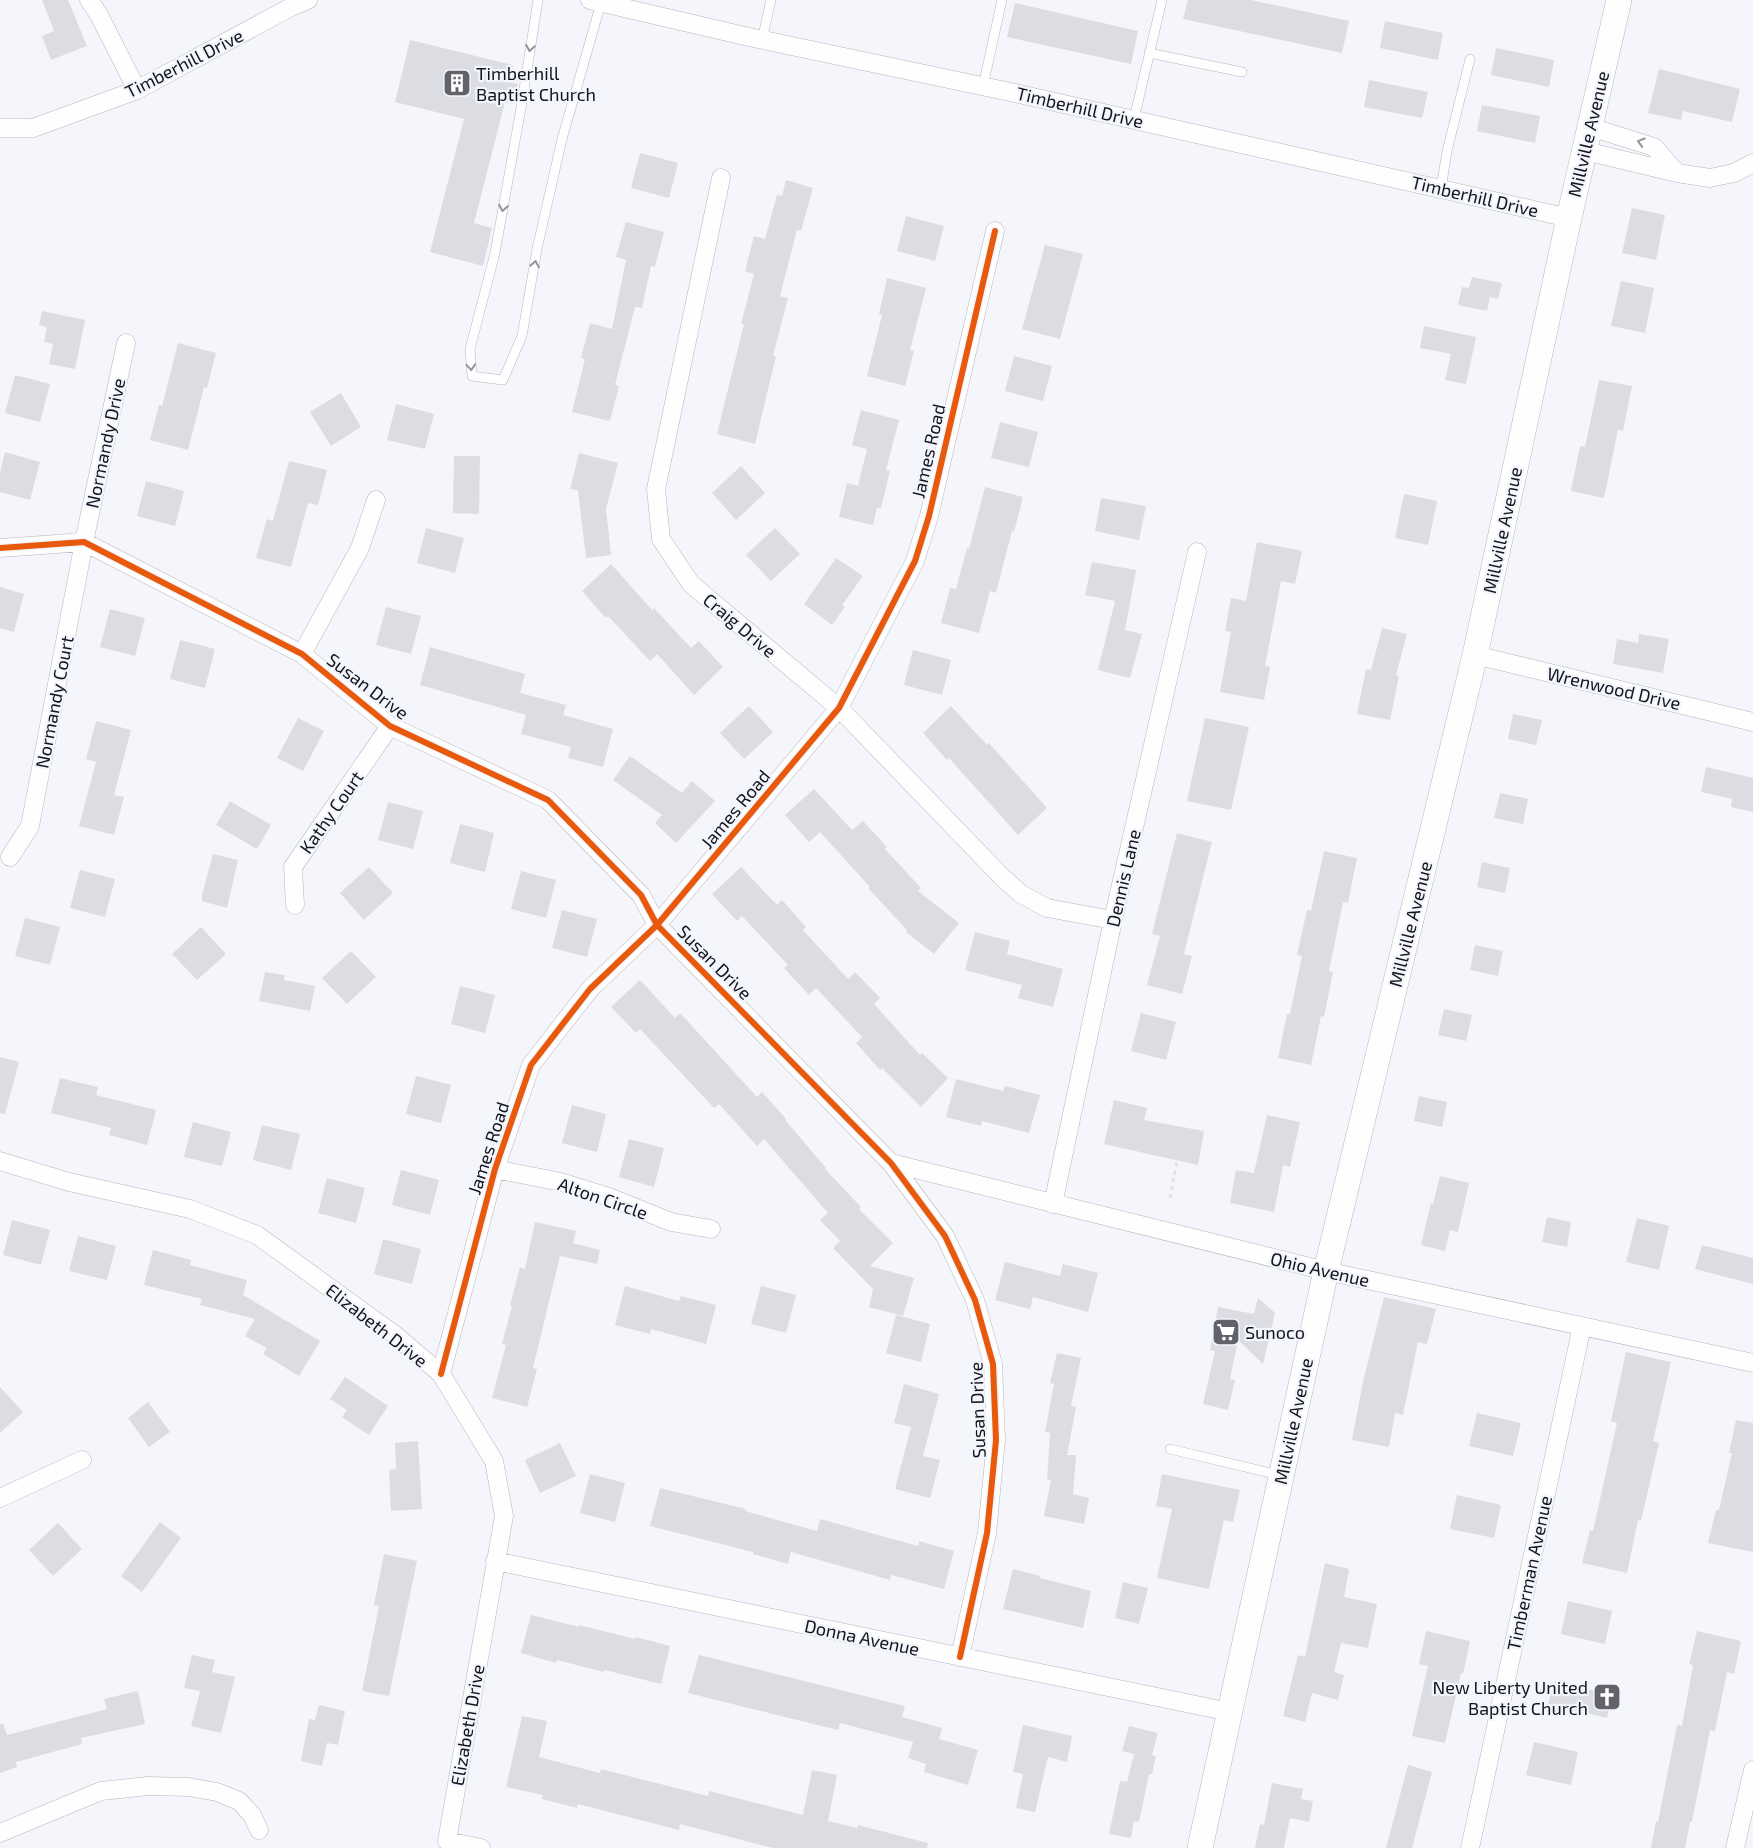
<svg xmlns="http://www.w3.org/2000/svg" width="1753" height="1848" font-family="'Exo 2',sans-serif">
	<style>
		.building { fill: #dcdde3 }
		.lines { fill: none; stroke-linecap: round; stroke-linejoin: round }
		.service-casing { stroke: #b5b6bc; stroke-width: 10 }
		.minor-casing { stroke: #b5b6bc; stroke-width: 19 }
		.secondary-casing { stroke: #b5b6bc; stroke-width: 26 }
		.path { stroke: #e1e2e4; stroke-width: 3; stroke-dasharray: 4 4; stroke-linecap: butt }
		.service { stroke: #fefefe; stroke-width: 9 }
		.minor { stroke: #fefefe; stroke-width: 18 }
		.secondary { stroke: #fefefe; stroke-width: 25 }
		.cycleway-casing { stroke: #f3f5fd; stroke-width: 9 }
		.cycleway { stroke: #e8590c; stroke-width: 6 }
		.oneway { stroke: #949598 }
		.labels { text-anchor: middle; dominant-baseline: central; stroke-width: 4.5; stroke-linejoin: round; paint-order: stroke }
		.street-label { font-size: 18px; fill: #13141c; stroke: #f3f5fd }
		.poi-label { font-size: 18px; fill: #13141c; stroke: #f3f5fd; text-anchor: start }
	</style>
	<rect width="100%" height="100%" fill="#f5f6fb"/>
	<path class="building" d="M42,0H68L87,46L51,60L42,36L54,31Z
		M1188,0H1251L1349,21L1342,53L1183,19Z
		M1015,3L1138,31L1131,64L1007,37Z
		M1385,21L1443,33L1438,60L1380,48Z
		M410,40L513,65L509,82L518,84L513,104L505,102L474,223L492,228L483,266L430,252L464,119L395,102Z
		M1496,48L1554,60L1549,87L1491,75Z
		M1659,69L1740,89L1732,122L1683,111L1681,120L1648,113Z
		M1369,80L1428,92L1422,118L1364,107Z
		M1482,105L1540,116L1535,143L1477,131Z
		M640,153L678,163L669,198L631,188Z
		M786,180L813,188L801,231L797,230L780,296L788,298L773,356H776L755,444L717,434L744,324H741L754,274L745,271L754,236L765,239L777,195L782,196Z
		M1632,208L1665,215L1656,260L1622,253Z
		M906,216L944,226L935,261L897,251Z
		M626,222L664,232L655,267L651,266L642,308L635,307L615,385L619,386L610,421L572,412L585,359L581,358L590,323L612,329L626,260L616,257Z
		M1045,245L1083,254L1060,339L1022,329Z
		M1472,277L1502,283L1498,299L1490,297L1487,311L1458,305L1462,287L1469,288Z
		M887,278L926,288L910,350L914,351L905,386L867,376L882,315L879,314Z
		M1621,281L1654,288L1645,333L1611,326Z
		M42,311L85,320L75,369L49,364L53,344L44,342L47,327L39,325Z
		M1424,326L1476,337L1466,384L1445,380L1451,354L1420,348Z
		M178,343L216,353L207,388L204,387L188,450L150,440L159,405L162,406Z
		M1014,356L1052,366L1043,401L1005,391Z
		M15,375L50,384L40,422L5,413Z
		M1599,380L1632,386L1623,431L1618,430L1604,498L1571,491L1580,446L1585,447Z
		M341,393L361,427L331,446L310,412Z
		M396,404L434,414L425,449L387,440Z
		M861,410L899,420L886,470L890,471L881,508H877L873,525L839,517L847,483L858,486L867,449L852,445Z
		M1000,422L1038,432L1029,467L991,458Z
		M5,452L40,462L30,500L0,492V473Z
		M579,453L618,463L606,509L611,555L586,558L578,490L570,489Z
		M454,456H480L479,514L453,513Z
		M289,461L327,470L318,505L308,503L291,567L256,558L267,519L273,521Z
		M741,466L765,493L736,520L712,493Z
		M146,481L184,491L175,526L137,516Z
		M985,487L1023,497L1014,532L1012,531L996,593L990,591L979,633L941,623L950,588L956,589L967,548L969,549Z
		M1404,494L1437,501L1428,545L1395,538Z
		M1101,498L1146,506L1139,540L1095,531Z
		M426,528L464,538L455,573L417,563Z
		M775,528L800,554L771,581L746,555Z
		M1257,542L1302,551L1295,584L1281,581L1265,666L1270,667L1264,700L1220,692L1231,632L1225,631L1231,598L1246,601Z
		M836,558L863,576L842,605L845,607L832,625L804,604Z
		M1092,562L1136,570L1125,630L1142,634L1130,678L1098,670L1115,601L1085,595Z
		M611,564L652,610L654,608L691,648L699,641L723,667L694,695L657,654L650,661L608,616L606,618L582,591Z
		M0,587L24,594L14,632L0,628Z
		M386,607L421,616L411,654L376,645Z
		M110,609L145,618L135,656L100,647Z
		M1382,628L1407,634L1396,675L1399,676L1390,720L1357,714L1366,669L1371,670Z
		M1639,634L1669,639L1663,673L1613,664L1617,639L1638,643Z
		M180,640L215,649L205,688L170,679Z
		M430,647L525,674L520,693L566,705L563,715L613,729L603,767L568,758L571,747L521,734L526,715L420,685Z
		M913,650L951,660L942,695L904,685Z
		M749,706L773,732L744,759L720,733Z
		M951,706L987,745L989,743L1047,808L1018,835L949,758L947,760L923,733Z
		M1513,714L1542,720L1536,745L1508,739Z
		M298,718L324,731L303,771L277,758Z
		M1205,718L1249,727L1231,810L1187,801Z
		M96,721L131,730L114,795L124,797L114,835L79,826L96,762L86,759Z
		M630,756L682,793L692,781L715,801L676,843L655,823L662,815L613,780Z
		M1706,767L1753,778V812L1731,807L1732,799L1701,792Z
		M814,789L852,830L863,821L887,847L885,849L921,888L918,891L959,923L934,954L906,932L907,930L868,888L870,887L820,832L809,842L785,815Z
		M1500,793L1528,799L1523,824L1494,818Z
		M230,801L271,825L257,849L216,825Z
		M388,802L423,811L413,849L378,840Z
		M460,824L494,833L485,872L450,863Z
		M1177,833L1212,842L1184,954L1192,956L1182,994L1147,985L1160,936L1152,934Z
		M1324,851L1357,858L1348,903L1343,902L1329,971L1333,972L1324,1017L1321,1016L1311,1065L1278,1058L1287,1014H1290L1302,956L1297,955L1307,910L1311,911Z
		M213,854L238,860L227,908L202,901V895Z
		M1482,862L1510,868L1505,893L1477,887Z
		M369,867L393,893L364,920L340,893Z
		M741,867L777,905L782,900L806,927L803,930L848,979L855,972L880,998L874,1004L920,1055L922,1053L948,1078L921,1107L882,1068L880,1070L856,1043L862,1037L816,988L809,995L784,968L788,965L742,916L737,921L712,894Z
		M80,870L115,879L105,917L70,908Z
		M521,871L556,880L546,918L511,909Z
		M562,910L597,919L587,957L552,948Z
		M25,918L60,927L50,965L15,956Z
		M201,927L226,954L197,980L172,954Z
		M975,932L1010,941L1007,954L1063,969L1053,1007L1018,998L1022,985L965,970Z
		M1475,945L1503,951L1498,976L1470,970Z
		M351,951L376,977L347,1004L322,978Z
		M265,972L285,975L284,980L315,986L310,1011L259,1001Z
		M640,980L675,1018L680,1013L757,1097L762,1092L786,1119L785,1120L826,1168L825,1169L861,1207L859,1209L893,1243L870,1266L914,1278L903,1316L869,1307L873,1289L833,1248L840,1241L820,1220L828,1213L764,1139L757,1146L719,1104L714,1108L640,1029L636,1033L611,1007Z
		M460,986L495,995L485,1033L451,1024Z
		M1444,1009L1472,1015L1466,1041L1438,1035Z
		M1141,1013L1176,1022L1166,1060L1131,1051Z
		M0,1057L19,1062L5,1114L0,1113Z
		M416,1076L451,1085L441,1123L406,1114Z
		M60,1078L98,1087L96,1095L156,1110L147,1145L109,1135L111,1128L51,1113Z
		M956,1079L1003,1091L1005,1086L1040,1095L1029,1133L982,1121L981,1126L946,1117Z
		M1419,1096L1447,1102L1442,1127L1414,1121Z
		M1114,1100L1147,1108L1144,1120L1204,1131L1198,1165L1104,1144Z
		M572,1105L606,1114L597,1152L562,1143Z
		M1267,1115L1300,1122L1290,1167L1283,1165L1274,1212L1230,1203L1236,1170L1254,1173Z
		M193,1122L231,1132L222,1166L184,1157Z
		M262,1125L300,1134L291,1170L253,1160Z
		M629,1139L664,1148L654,1187L619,1177Z
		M401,1170L439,1180L430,1215L392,1205Z
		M1440,1176L1469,1183L1458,1232L1450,1230L1445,1251L1421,1245L1431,1203L1433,1204Z
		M327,1178L365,1188L356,1223L318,1213Z
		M1547,1217L1571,1222L1567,1247L1542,1242Z
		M1637,1218L1669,1226L1659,1270L1626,1262Z
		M12,1220L50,1230L41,1265L3,1255Z
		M535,1222L576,1231L573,1243L600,1250L597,1264L560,1256L533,1368L537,1369L527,1407L492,1398L506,1345L502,1344L512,1306L510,1305L520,1267L525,1269Z
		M78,1236L116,1246L107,1280L69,1271Z
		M383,1239L421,1249L412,1284L374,1274Z
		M1702,1245L1753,1258V1284L1695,1269Z
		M153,1250L191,1260L190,1265L247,1280L243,1295L320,1341L299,1376L263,1354L267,1348L245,1336L255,1319L200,1305L202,1299L144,1285Z
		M1005,1262L1060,1276L1063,1264L1098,1273L1088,1312L1033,1297L1030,1309L995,1300Z
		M625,1286L679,1301L681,1296L716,1305L706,1344L651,1329L650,1334L615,1325Z
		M761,1286L796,1295L786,1333L751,1324Z
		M1384,1297L1436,1309L1427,1344L1418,1342L1403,1415L1395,1413L1389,1447L1352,1440L1363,1382Z
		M1258,1298L1275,1313L1263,1364L1238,1340L1230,1379L1235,1380L1228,1410L1203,1404L1215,1351L1210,1350L1218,1307L1254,1314Z
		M896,1315L930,1324L921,1362L886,1353Z
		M1626,1352L1671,1362L1653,1441L1659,1443L1641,1521L1638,1520L1627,1573L1582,1563L1590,1530L1593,1531L1617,1423L1611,1421Z
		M1057,1353L1081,1358L1071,1406L1076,1407L1067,1455H1076L1073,1494L1089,1498L1084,1524L1044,1516L1051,1480H1047L1050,1433L1045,1432L1054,1384L1050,1383Z
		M345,1377L388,1406L369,1435L342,1417L347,1410L330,1399Z
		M904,1384L939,1394L923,1456L940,1460L930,1498L895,1489L911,1427L894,1423Z
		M0,1387L23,1412L0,1433Z
		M148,1402L170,1432L149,1447L128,1418Z
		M1477,1413L1521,1423L1513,1456L1469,1446Z
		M1736,1420L1753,1423V1552L1708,1543L1716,1510H1719L1732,1453H1729Z
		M418,1441L422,1509L391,1511L389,1470L396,1469L395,1443Z
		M560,1443L576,1476L540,1493L525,1460Z
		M590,1474L625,1483L615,1522L580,1513Z
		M1162,1474L1240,1490L1233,1522L1224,1520L1209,1589L1157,1578L1172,1509L1156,1506Z
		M660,1488L746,1509L745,1511L817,1531L820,1519L918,1546L919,1541L954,1551L944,1589L891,1575L890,1580L791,1552L788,1564L753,1554V1552L650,1526Z
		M1457,1495L1501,1505L1494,1538L1450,1529Z
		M160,1522L181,1538L142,1592L121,1576Z
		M58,1523L82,1549L53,1576L29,1550Z
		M384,1554L417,1561L389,1696L362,1691L379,1606L374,1605Z
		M1325,1563L1349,1569L1344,1597L1377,1604L1368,1648L1341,1643L1334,1672L1344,1675L1338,1700L1312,1693L1305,1722L1283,1716L1298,1655L1305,1657Z
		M1013,1569L1040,1576V1578L1091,1591L1083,1628L1003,1609Z
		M1123,1582L1148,1588L1139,1624L1115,1618Z
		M1568,1601L1612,1611L1605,1644L1561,1634Z
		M531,1615L579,1627V1625L635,1639L636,1637L670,1646L661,1684L605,1670L604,1672L557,1660L556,1663L521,1653Z
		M1426,1631L1470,1641L1463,1674L1461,1673L1445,1743L1412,1736L1428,1666L1419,1664Z
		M1697,1631L1741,1641L1734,1674L1727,1672L1715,1731L1710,1730L1692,1822H1690L1685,1848H1651L1656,1821L1658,1822L1677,1725L1682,1726L1693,1665L1689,1664Z
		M192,1655L215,1660L212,1672L235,1677L221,1733L191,1726L200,1691L184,1688Z
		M699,1655L905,1706L902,1717L942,1728L939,1739L978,1750L968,1785L924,1772L926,1764L908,1758L913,1742L840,1723L838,1730L688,1693Z
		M1554,1681L1612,1695L1607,1718L1548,1704Z
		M138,1691L145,1724L81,1738L82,1744L16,1762L17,1767L0,1773V1724L3,1723L7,1735L107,1709L104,1699Z
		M319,1705L345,1711L338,1745L327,1743L322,1766L301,1761L309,1719L315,1720Z
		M522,1716L547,1721L539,1757L600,1773L601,1769L708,1796L709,1791L803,1815L812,1770L837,1775L828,1821L857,1828L858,1825L928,1843L927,1848H773L680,1824L679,1830L578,1804L577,1808L542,1799L543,1795L506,1787Z
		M1023,1725L1072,1736L1067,1762L1048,1757L1035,1812L1016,1808L1023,1774L1013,1772Z
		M1129,1726L1158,1733L1152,1755L1156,1756L1152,1774H1149L1139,1822L1134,1821L1131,1838L1109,1834L1120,1781L1127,1782L1134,1754L1122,1751Z
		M1534,1742L1578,1752L1571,1785L1526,1775Z
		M1408,1765L1432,1772L1412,1848H1386Z
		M1272,1783L1303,1789L1301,1799L1313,1801L1309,1822L1290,1818L1284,1848H1255L1260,1824L1264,1825Z"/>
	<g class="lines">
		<defs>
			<path id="service" d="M538,0L521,108L495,253L470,349L472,376L503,380L522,336L537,249L562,139L601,3
				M762,40L771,0
				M1149,53L1242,72
				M983,86L1002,0
				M1134,119L1162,0
				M1441,189L1447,151L1470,59
				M1170,1449L1279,1475"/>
			<path id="minor" d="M89,0L99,15L137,90
				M590,0L749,37L1015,93L1569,218
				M1590,127L1654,147L1677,173
				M0,128H33L137,90L291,7L308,0
				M1585,151L1677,173L1710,178L1734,173L1753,163
				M721,178L656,489L661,539L691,584L839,708L1002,877L1021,894L1047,908L1113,920
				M0,548L84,542L302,654L390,726L548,800L641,895L657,925L891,1163L945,1236L975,1300L993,1364L996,1440L987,1533L960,1657
				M302,654L360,548L376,500
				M1475,655L1753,722
				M10,857L30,826L84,542L126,343
				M295,905L293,867L390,726
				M0,1161L69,1182L190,1209L257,1235L395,1335L441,1374L494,1461L504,1516L447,1841L481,1848
				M891,1163L1326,1271L1753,1363
				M495,1169L561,1182L609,1197L671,1222L711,1229
				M1053,1204L1113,920L1197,552
				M441,1374L495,1169L531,1065L590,989L657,925L839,708L915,561L929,516L995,231
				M0,1498L82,1460
				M495,1561L1230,1712
				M0,1833L101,1791L148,1786L189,1787L217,1792L239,1801L252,1815L259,1830
				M1470,1848L1582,1326
				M1735,1848L1753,1770"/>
			<path id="secondary" d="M1200,1848L1326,1271L1475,655L1569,218L1619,0"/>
		</defs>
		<use href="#service" class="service-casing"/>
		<use href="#minor" class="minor-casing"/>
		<use href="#secondary" class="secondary-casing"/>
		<path class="path" d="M1170,1198L1177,1161"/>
		<use href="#service" class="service"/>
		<use href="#minor" class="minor"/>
		<use href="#secondary" class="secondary"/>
		<defs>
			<path id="cycleway" d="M0,548L84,542L302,654L390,726L548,800L641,895L657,925L891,1163L945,1236L975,1300L993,1364L996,1440L987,1533L960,1657
				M441,1374L495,1169L531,1065L590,989L657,925L839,708L915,561L929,516L995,231"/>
		</defs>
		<use href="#cycleway" class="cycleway-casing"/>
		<use href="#cycleway" class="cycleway"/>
	</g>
	<defs><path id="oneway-chevron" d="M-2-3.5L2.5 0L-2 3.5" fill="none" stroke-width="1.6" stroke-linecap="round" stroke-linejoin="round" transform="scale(1.25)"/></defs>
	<g class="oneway">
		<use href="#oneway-chevron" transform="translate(530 48) rotate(99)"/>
		<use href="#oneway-chevron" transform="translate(1641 142) rotate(-163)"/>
		<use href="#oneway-chevron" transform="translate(503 208) rotate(100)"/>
		<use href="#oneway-chevron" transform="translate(535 264) rotate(-80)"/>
		<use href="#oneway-chevron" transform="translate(471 367) rotate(86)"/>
	</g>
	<defs>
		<symbol id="building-square" viewBox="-11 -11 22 22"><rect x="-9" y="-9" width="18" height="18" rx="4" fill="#62636a" stroke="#f3f5fd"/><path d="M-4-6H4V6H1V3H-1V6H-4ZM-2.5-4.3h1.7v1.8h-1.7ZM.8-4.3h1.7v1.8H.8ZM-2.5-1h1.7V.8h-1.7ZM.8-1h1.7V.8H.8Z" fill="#fff"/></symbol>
		<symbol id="supermarket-square" viewBox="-11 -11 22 22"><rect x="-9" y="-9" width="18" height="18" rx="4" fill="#62636a" stroke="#f3f5fd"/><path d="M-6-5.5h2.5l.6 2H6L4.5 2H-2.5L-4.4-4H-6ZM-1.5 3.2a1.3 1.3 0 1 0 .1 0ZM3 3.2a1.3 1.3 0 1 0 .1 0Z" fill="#fff"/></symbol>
		<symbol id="church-square" viewBox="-11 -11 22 22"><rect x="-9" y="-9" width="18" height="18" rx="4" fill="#62636a" stroke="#f3f5fd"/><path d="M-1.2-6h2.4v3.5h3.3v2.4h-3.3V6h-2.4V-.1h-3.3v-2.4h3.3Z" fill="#fff"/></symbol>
	</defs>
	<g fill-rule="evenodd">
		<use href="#building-square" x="441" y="67" width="32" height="32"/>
		<use href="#supermarket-square" x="1210" y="1316" width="32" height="32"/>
		<use href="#church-square" x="1591" y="1681" width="32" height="32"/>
	</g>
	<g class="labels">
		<g class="street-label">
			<text transform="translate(184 63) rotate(-27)">Timberhill Drive</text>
			<text transform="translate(1080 107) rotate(13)">Timberhill Drive</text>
			<text transform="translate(1588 134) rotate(-77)">Millville Avenue</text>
			<text transform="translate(1475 196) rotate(13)">Timberhill Drive</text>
			<text transform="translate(105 443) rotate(-78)">Normandy Drive</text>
			<text transform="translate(928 451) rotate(-77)">James Road</text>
			<text transform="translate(1502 530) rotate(-78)">Millville Avenue</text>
			<text transform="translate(740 625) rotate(40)">Craig Drive</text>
			<text transform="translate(368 686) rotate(37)">Susan Drive</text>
			<text transform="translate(1614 688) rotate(13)">Wrenwood Drive</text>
			<text transform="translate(54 702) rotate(-79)">Normandy Court</text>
			<text transform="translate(735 809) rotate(-50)">James Road</text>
			<text transform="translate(331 812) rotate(-55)">Kathy Court</text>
			<text transform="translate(1123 878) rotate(-77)">Dennis Lane</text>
			<text transform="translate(1410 924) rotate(-76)">Millville Avenue</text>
			<text transform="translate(715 962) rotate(45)">Susan Drive</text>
			<text transform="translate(488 1148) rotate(-72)">James Road</text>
			<text transform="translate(603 1198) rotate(19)">Alton Circle</text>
			<text transform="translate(1320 1269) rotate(13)">Ohio Avenue</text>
			<text transform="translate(377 1325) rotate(38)">Elizabeth Drive</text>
			<text transform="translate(977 1410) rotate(-92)">Susan Drive</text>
			<text transform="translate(1293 1421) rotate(-78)">Millville Avenue</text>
			<text transform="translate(1529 1573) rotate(-78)">Timberman Avenue</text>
			<text transform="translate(862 1637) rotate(12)">Donna Avenue</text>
			<text transform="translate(467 1725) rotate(-80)">Elizabeth Drive</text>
		</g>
		<g class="poi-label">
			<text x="476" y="73">Timberhill<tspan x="476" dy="21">Baptist Church</tspan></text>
			<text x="1245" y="1332">Sunoco</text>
			<text x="1588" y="1687" text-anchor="end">New Liberty United<tspan x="1588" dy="21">Baptist Church</tspan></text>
		</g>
	</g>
</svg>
